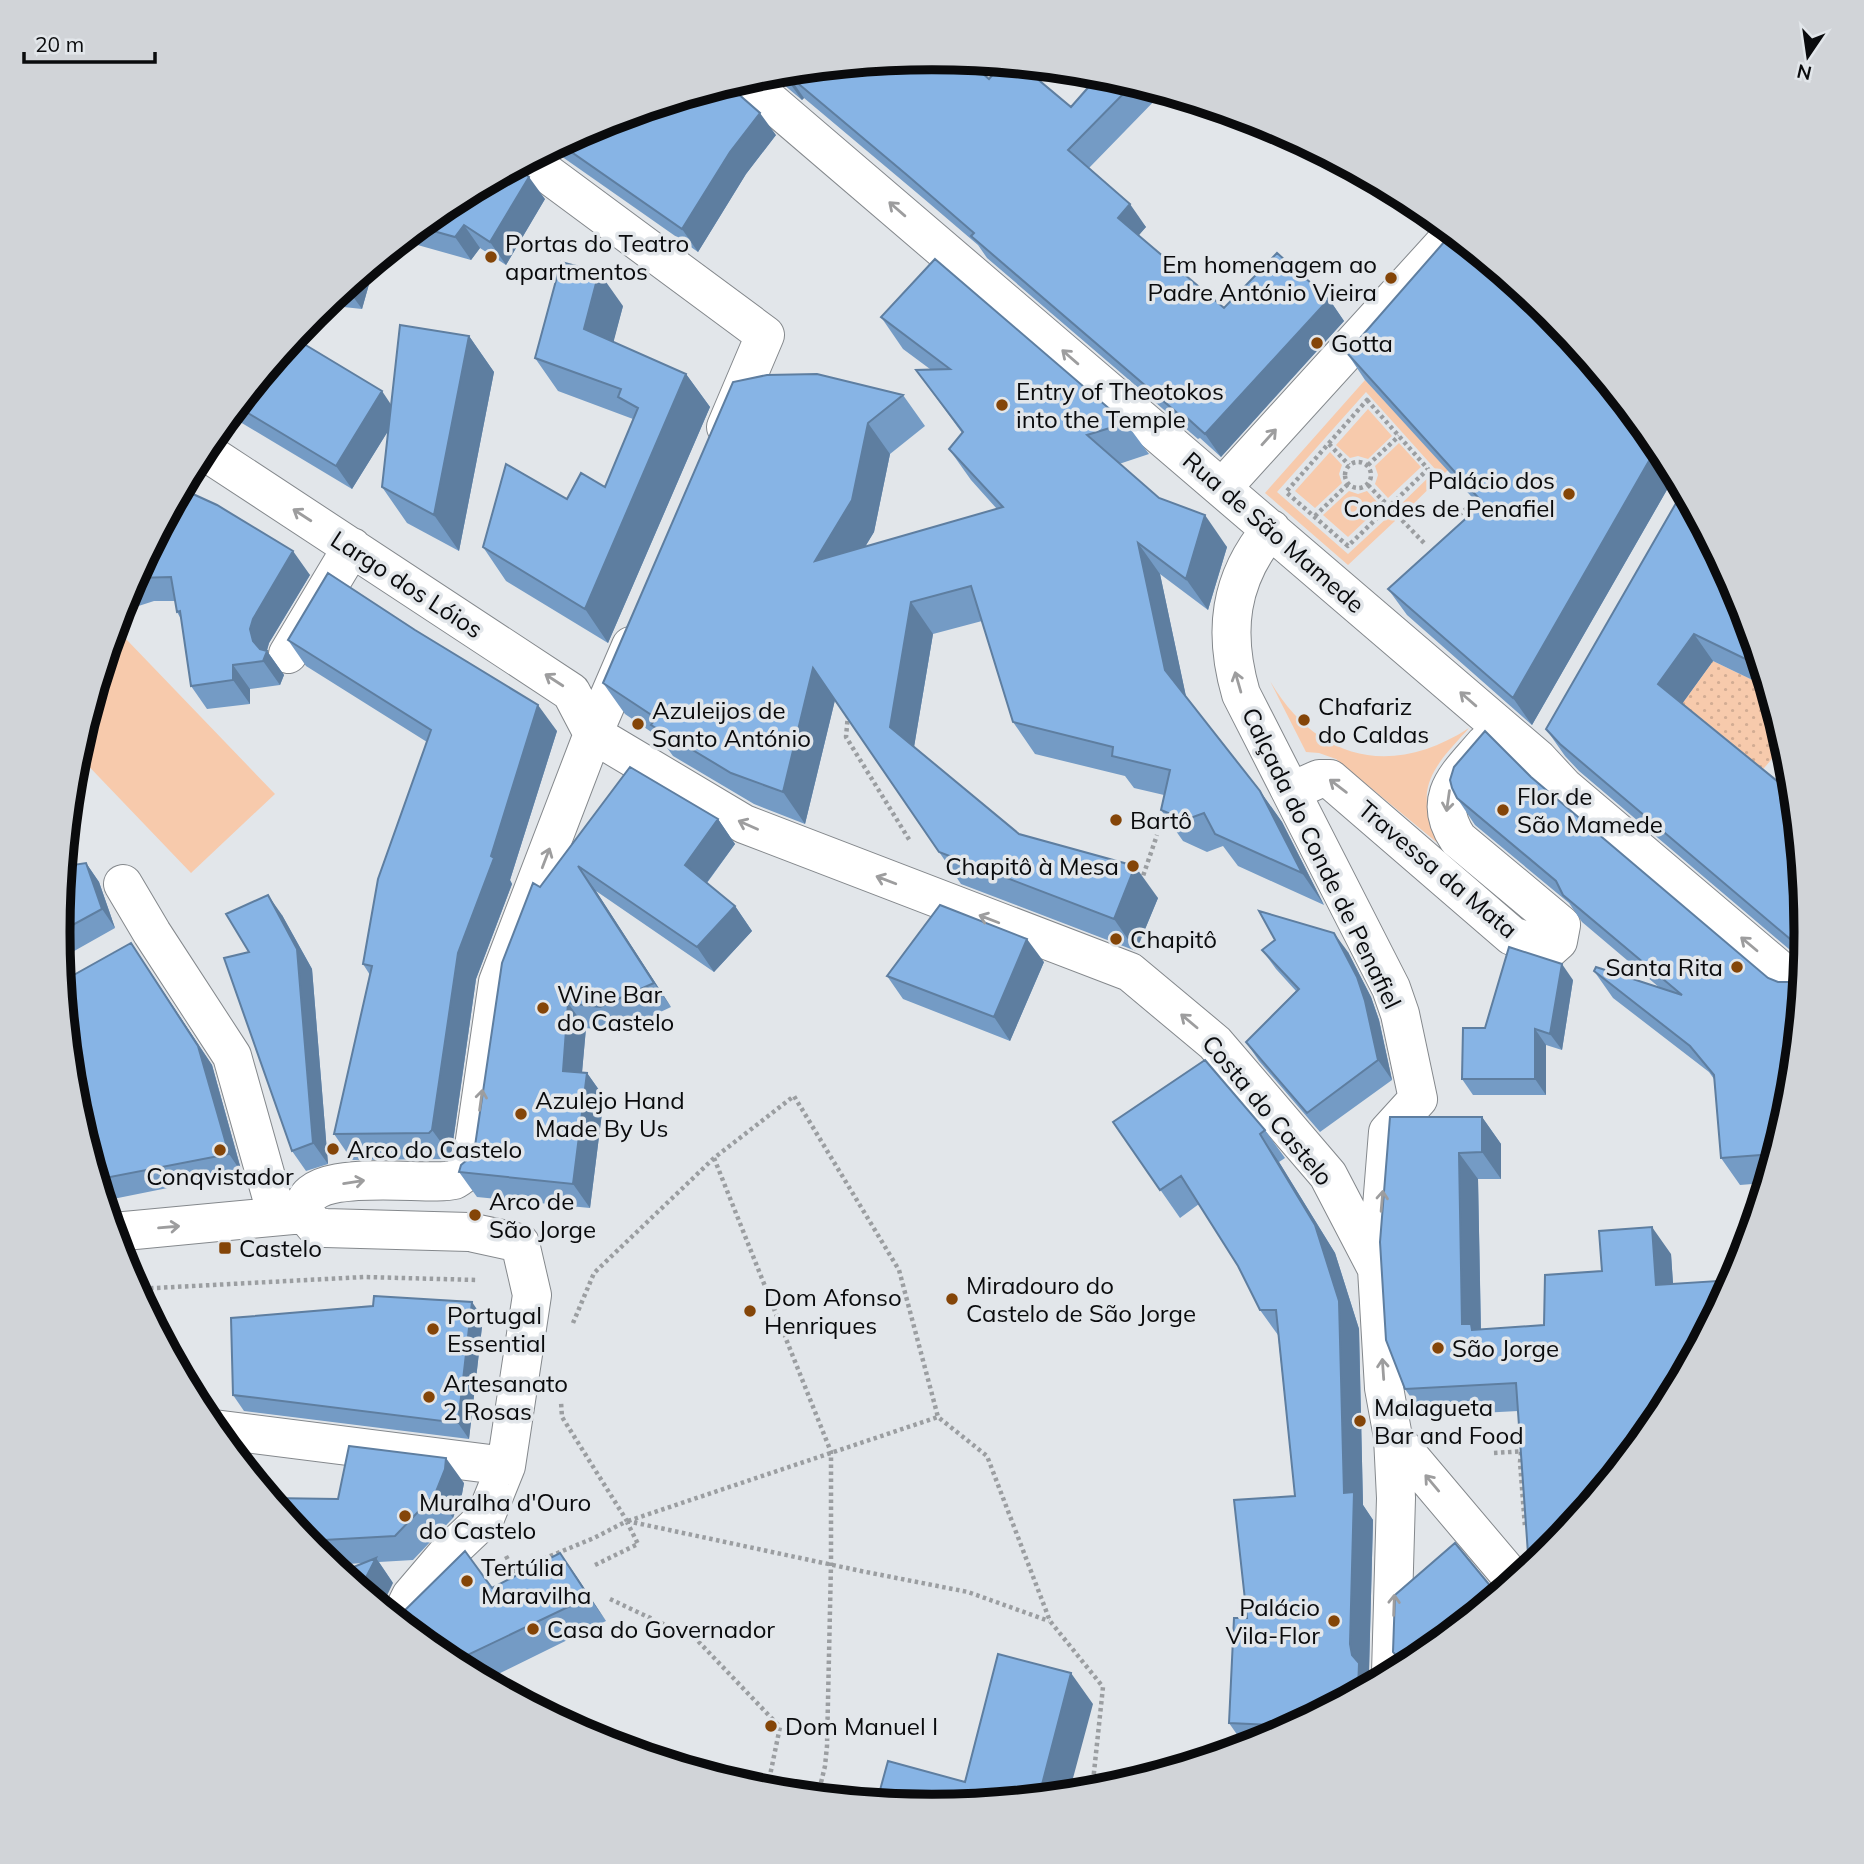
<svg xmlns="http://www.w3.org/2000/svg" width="1864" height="1864" font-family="Mulish,sans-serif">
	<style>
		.grass { fill: #f7caac }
		.garden { fill: url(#garden-dots) }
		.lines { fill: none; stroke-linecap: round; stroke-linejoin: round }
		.minor-casing { stroke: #84888c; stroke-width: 40 }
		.path { stroke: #9b9ea1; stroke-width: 4.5; stroke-dasharray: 3.5 3.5; stroke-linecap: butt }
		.minor { stroke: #fff; stroke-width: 38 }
		.path-bridge { stroke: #9b9ea1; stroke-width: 4.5; stroke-dasharray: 3.5 3.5; stroke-linecap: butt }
		.wall { fill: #749bc5 }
		.shaded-wall { fill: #5e7ea0 }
		.building { fill: #87b4e5; stroke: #5e7ea0; stroke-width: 2 }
		.oneway { stroke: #9d9d9e }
		.poi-dot { fill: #844508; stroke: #e2e6ea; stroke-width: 2.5 }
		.labels { text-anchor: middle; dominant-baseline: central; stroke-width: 7; stroke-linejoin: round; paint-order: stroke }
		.poi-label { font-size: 24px; fill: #0a0b0d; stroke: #e2e6ea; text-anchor: start }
		.street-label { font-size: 24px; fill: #0a0b0d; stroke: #e2e6ea }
		.rim { fill: none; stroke: #0a0b0d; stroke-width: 9 }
	</style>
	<defs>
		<pattern id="garden-dots" width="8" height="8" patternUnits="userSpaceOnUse" patternTransform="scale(1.75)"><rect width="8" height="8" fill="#f7caac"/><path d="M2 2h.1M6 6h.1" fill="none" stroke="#d2ac93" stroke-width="1.8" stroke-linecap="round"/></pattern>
	</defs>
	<rect width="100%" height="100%" fill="#e2e6ea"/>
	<path class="grass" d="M1365,380L1448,470L1403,514L1397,508L1436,470L1366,392L1277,492L1348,554L1390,515L1395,521L1348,565L1265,493Z
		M1368,409L1392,436L1368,459L1358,456L1350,458L1336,445Z
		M1399,443L1421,467L1388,498L1375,484L1378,475L1375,466Z
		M1330,452L1342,465L1339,474L1342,483L1315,508L1295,491Z
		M1349,491L1358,494L1367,491L1381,506L1348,537L1323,515Z
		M126,639L275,794L191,873L77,754L106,659Z
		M1270,681C1317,761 1392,778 1469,728C1450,750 1420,776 1428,809C1431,823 1441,837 1446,850L1336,759L1319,753L1306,752Z"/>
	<path class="garden" d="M1713,661L1767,687L1782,738L1771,760L1758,775L1677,711Z"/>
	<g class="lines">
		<defs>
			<path id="minor" d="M745,80L1538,759L1564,787L1801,988
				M530,161L765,335L726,427
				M203,450L571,692L593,734
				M1223,487L1453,234
				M1271,529C1229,579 1223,632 1241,694L1391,988L1400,1014L1418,1099L1388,1132L1377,1269
				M288,654L352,547
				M593,734L744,824L1130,972L1215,1043L1328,1175L1377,1269L1384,1388L1393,1437L1396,1498L1391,1673
				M1292,791L1319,779H1330L1512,936L1549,949L1558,941L1561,925L1458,839C1430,797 1459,775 1485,744
				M123,884L152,933L232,1056L277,1216
				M305,1214C295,1163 427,1187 454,1180C459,1178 466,1171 471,1167L498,982L593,734L631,646
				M305,1214L315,1226L325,1228L469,1232
				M114,1232L303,1214
				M214,1429L506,1466
				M1393,1437L1514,1580
				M399,1620L411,1596L446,1555L485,1518L506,1466L532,1295L520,1243L474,1233"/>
		</defs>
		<use href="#minor" class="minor-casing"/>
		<path class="path" d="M1367,400L1428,469L1348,546L1286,492Z
			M1329,444L1349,465
			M1345 475a13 13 0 1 1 26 0a13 13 0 1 1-26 0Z
			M1368,465L1399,436
			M1368,485L1426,545
			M1459,515L1475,501
			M1315,516L1348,484
			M848,714L846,737L910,841
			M1141,882L1157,835
			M714,1158L831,1452V1564L827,1746L825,1766L818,1795
			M136,1289L364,1277L478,1280
			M573,1323L594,1273L714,1158L794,1096L899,1270L938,1417L987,1456L1050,1621L1103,1687L1092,1791
			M1522,1445L1520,1462L1525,1527
			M627,1521L861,1571L968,1592L1049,1621
			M628,1521L938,1417
			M506,1556L514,1571L594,1538L627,1521L562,1417L561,1402
			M595,1565L638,1544L627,1522
			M610,1599L697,1640L780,1727L767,1790"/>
		<use href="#minor" class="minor"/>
		<path class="path-bridge" d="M1494,1453L1526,1451"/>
	</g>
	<path class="wall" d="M932,58L1071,107L1103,75L1162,93L1089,168L1146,227L1138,235L1224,308L1329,299L1344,321L1221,457L1200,438L1198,439L987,258L978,245L923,198L804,98L802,100L771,74Z
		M598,124L776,135L746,174L698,252L551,149Z
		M545,199L506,265L480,248L471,260L414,244L408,236L447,205Z
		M375,263L362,309L325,305Z
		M623,306L613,342L686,374L710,407L608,643L506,581L483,547L567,499L605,487L633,419L558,391L535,358Z
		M881,317L1126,423L1149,454L1119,464L1159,498L1227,547L1208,610L1160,574L1186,697L1260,791L1282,822L1324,905L1238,866L1223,846L1207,852L1183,841L1161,810L1164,795L1134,788L1125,776L1035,754L1013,722L982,621L933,634L914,747L1019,834L1158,898L1136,951L961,884L835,700L805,824L754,804L673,756L660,738L625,714L603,683L733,382L903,395L925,426L890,454L874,532L865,547L997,509L971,480L949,449L962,433L916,370L930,369L903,349Z
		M469,336L494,372L459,551L407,523L382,487L388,431L352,489L230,416L294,338L391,405Z
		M1347,353L1659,447L1677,480L1668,488L1532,725L1407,615L1388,589L1480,506L1365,380Z
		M182,489L310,575L269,643L267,651L284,675L280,685L250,689V704L207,709L191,686L181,619L177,612L175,601H154L120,612L124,597Z
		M1740,598L1767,687L1713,661L1682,703L1793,794L1803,961L1579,771L1565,756L1546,729Z
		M288,640L557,731L510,880L512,884L476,979L451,1156L447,1159L352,1160L334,1134L370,975L363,964L427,742L306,666Z
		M630,767L718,819L735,844L707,883L735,906L752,931L714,972L596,891L671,1007L618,1032L586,1028L582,1072L587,1073L604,1097L590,1208L477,1197L459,1172L475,1146L540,887Z
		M1531,777L1768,978L1778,982H1789L1799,975L1789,1103L1765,1183L1740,1185L1721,1158L1714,1079L1709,1072L1613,998L1594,971L1660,988L1582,922L1569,903L1475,825L1457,798Z
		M86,863L99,882L115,928L60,959L58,932L71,866Z
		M282,915L312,969L328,1164L306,1171L292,1151L249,952Z
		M131,943L212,1065L242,1173L113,1199L98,1181L74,1102Z
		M1262,950L1348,952L1371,997L1379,1020L1392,1080L1320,1132L1259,1061L1246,1042L1296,991L1276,969Z
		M1044,962L1010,1041L903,999L887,976Z
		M1573,980L1562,1050L1546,1045V1095H1473L1462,1079L1485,1028Z
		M1482,1117L1501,1144V1179H1478L1481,1330L1544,1325L1602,1271L1671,1254L1673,1284L1518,1411L1424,1416L1405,1389L1380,1242Z
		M1113,1122L1265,1130L1285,1158L1279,1162L1335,1253L1359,1329L1363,1505L1373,1520L1369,1672L1371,1680L1373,1683L1266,1740L1245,1746L1229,1723L1247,1618L1295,1496L1278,1335L1260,1310L1238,1266L1199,1204L1180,1218Z
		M483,1318L469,1439L244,1411L233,1395Z
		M464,1483L462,1494L453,1518L413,1560L379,1562L393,1583L364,1563L332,1565L314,1550L271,1498L338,1499Z
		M560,1553L606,1621L486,1680L446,1659L492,1588Z"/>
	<path class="shaded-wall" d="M788,75L804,98L802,100L786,78Z
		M760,113L776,135L746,174L698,252L682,229L730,152Z
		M529,177L545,199L506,265L490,242Z
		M1130,204L1146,227L1134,241L1118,218Z
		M464,225L480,248L471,260L455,237Z
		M375,263L362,309L346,287Z
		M599,272L623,306L608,363L584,329Z
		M1329,299L1344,321L1221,457L1205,434Z
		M469,336L494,372L459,551L434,515Z
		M686,374L710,407L608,643L585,609Z
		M382,391L398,415L352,489L336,466Z
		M868,423L890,454L874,532L837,593L815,561Z
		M1649,461L1668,488L1532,725L1513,698Z
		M1205,515L1227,547L1208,610L1186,579Z
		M1138,543L1160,574L1187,701L1165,670Z
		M293,551L310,575L269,643L266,653L267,651L284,675L280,685L263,661L253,641L250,629L253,619Z
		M911,602L933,634L912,759L890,727Z
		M1694,634L1713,661L1677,711L1658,684Z
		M233,665L250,689V704L233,680Z
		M813,668L835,700L805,824L783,792Z
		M538,705L557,731L510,880L512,884L476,979L451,1156L432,1130L458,953L491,856Z
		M1260,791L1282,822L1324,905L1302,873Z
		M718,819L735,844L702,889L685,865Z
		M65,855L81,885L67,866L65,861Z
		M86,863L99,882L115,928L102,909Z
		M578,866L596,891L671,1007L654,983Z
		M1135,866L1158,898L1136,951L1114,919Z
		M268,895L282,915L312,969L328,1164L313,1143Z
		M735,906L752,931L714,972L697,947Z
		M1334,933L1348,952L1371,997L1379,1020L1392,1080L1378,1060Z
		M1027,939L1044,962L1010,1041L994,1017Z
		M131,943L212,1065L242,1173L229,1154Z
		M1562,964L1573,980L1562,1050L1550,1034Z
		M568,1003L586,1028L580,1095L563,1071Z
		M1535,1029L1546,1045V1095L1535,1079Z
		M587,1073L604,1097L590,1208L573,1184Z
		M1482,1117L1501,1144V1179L1482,1152Z
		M1260,1134L1279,1162L1335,1253L1359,1329L1363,1505L1373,1520L1369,1672L1371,1680L1373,1683L1358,1691L1350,1644L1344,1493Z
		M1459,1153L1478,1179L1481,1337L1462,1324Z
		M1652,1227L1671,1254L1675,1312L1656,1285Z
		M472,1302L483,1318L469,1439L458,1423Z
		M446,1458L464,1483L462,1494L453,1518L435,1494Z
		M560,1553L577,1577L606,1621L589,1597Z
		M376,1558L393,1583L382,1606L361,1589L362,1585Z
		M1071,1673L1093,1704L1069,1793L1039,1796Z"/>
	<path class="building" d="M932,58L968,61L989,79L1001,65L1023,67L1071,107L1100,74L1133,84L1068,150L1130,204L1118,218L1224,308L1277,253L1329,299L1205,434L1185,416L1182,417L971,236L974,233L907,175L788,75L786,78L781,73Z
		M728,85L760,113L730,152L682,229L560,144L598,124Z
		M517,168L529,177L490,242L464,225L455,237L419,227L447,205Z
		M1452,233L1550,314L1659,447L1662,452L1657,454L1649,461L1513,698L1388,589L1483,503L1347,353Z
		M935,259L1126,423L1087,435L1159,498L1205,515L1186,579L1138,543L1165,670L1260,791L1302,873L1215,834L1204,813L1185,820L1161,810L1170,770L1112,756L1113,747L1013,722L971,586L911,602L890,727L1019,834L1135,866L1114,919L939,852L813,668L783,792L731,773L651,725L656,718L603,683L733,382L767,375L817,374L903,395L868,423L852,500L815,561L1003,507L949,449L963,432L916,370L950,369L881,317Z
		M561,262L599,272L584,329L686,374L585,609L483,547L506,464L567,499L581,473L605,487L638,408L618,397L621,389L535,358Z
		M400,325L469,336L434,515L382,487Z
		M294,338L382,391L336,466L238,407Z
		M182,489L217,505L293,551L253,619L250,629L253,641L260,649L267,651L263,661L233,665V680L191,686L180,611L177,612L171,577L135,578Z
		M1683,491L1740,598L1760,666L1694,634L1658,684L1793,794L1806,932L1803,961V954L1796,944L1560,744L1546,729Z
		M328,573L415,630L538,705L491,856L494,858L458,953L432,1130L429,1133L334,1134L372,966L363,964L378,879L431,730L288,640Z
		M1485,731L1531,777L1768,978L1778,982H1789L1799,975L1803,966L1789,1103L1774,1154L1721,1158L1714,1075L1690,1046L1594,971L1596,967L1682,995L1563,895L1556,881L1457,798L1452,788L1450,780L1454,767Z
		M630,767L718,819L685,865L735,906L697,947L578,866L654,983L600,1007L568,1003L563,1071L587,1073L573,1184L459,1172L461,1165L468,1159L475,1146L502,963L533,883L540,887Z
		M65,861L67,866L86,863L102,909L58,933Z
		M268,895L297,949L313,1143L292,1151L224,958L249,952L226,914Z
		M940,905L1027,939L994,1017L887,976Z
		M1259,911L1334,933L1357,977L1365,1001L1378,1060L1307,1113L1246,1042L1299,989L1262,950L1275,940Z
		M131,943L198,1046L229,1154L100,1179L97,1176L74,1102L63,981Z
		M1509,947L1562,964L1550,1034L1535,1029V1079H1462L1463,1028H1485Z
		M1205,1060L1265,1130L1260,1134L1315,1225L1339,1301L1344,1493L1354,1492L1350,1644L1352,1655L1359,1663L1358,1691L1292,1726L1229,1723L1234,1618H1247L1234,1500L1295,1496L1276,1310H1260L1238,1266L1181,1176L1160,1190L1113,1122Z
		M1390,1117H1482V1152L1459,1153L1462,1324H1471L1472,1330L1544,1325L1545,1275L1602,1271L1599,1231L1652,1227L1656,1285L1733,1280L1659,1418L1550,1550L1529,1568L1516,1383L1405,1389L1386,1340L1380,1242Z
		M374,1296L472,1302L458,1423L233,1395L231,1318L373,1306Z
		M349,1446L446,1458L445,1469L435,1494L395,1536L306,1541L271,1498L338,1499Z
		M1455,1543L1497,1594L1417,1659L1405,1666L1393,1652L1395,1595Z
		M465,1551L492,1588L560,1553L589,1597L453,1662L446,1659L397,1618Z
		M376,1558L362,1585L361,1589L341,1572Z
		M998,1654L1071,1673L1039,1796L932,1806L877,1801L888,1761L965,1782Z"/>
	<defs><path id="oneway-shaft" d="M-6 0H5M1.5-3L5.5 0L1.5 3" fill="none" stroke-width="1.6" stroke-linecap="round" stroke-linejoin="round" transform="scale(1.75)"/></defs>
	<g class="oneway">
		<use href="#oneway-shaft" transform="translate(897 209) rotate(-139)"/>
		<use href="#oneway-shaft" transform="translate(1070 357) rotate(-139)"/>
		<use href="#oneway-shaft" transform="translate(1269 437) rotate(-48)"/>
		<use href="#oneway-shaft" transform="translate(302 515) rotate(-147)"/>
		<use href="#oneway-shaft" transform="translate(554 680) rotate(-147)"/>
		<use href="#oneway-shaft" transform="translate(1238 682) rotate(-106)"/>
		<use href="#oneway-shaft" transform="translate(1468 699) rotate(-139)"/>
		<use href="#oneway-shaft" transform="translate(1338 786) rotate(-143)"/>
		<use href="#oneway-shaft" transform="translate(1448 801) rotate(98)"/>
		<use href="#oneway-shaft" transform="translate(748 825) rotate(-156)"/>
		<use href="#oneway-shaft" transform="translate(546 858) rotate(-69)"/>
		<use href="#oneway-shaft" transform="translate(886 880) rotate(-159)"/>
		<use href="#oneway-shaft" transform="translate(989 919) rotate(-159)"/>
		<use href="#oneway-shaft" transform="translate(1749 944) rotate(-140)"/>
		<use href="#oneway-shaft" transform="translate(1189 1021) rotate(-140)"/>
		<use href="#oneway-shaft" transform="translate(481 1100) rotate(-82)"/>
		<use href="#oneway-shaft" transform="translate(354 1182) rotate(-9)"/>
		<use href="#oneway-shaft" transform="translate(1382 1201) rotate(-85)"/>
		<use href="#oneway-shaft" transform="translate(169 1227) rotate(-5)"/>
		<use href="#oneway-shaft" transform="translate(1383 1369) rotate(-94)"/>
		<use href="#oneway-shaft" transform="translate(1432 1483) rotate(-130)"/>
		<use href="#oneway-shaft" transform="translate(1394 1605) rotate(-88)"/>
	</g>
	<g class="poi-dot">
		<circle cx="491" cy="257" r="7"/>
		<circle cx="1391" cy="278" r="7"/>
		<circle cx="1317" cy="343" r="7"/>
		<circle cx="1002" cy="405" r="7"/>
		<circle cx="1569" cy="494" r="7"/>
		<circle cx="1304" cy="720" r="7"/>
		<circle cx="638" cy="724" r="7"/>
		<circle cx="1503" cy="810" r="7"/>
		<circle cx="1116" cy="820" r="7"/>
		<circle cx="1133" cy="866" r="7"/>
		<circle cx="1116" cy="939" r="7"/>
		<circle cx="1737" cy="967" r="7"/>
		<circle cx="543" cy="1008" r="7"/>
		<circle cx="521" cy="1114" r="7"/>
		<circle cx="333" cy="1149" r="7"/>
		<circle cx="220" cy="1150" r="7"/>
		<circle cx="475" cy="1215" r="7"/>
		<rect x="218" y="1241" width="14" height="14" rx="3.5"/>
		<circle cx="952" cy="1299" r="7"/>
		<circle cx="750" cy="1311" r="7"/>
		<circle cx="433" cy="1329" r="7"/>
		<circle cx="1438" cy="1348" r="7"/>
		<circle cx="429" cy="1397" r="7"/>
		<circle cx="1360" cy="1421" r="7"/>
		<circle cx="405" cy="1516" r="7"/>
		<circle cx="467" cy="1581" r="7"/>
		<circle cx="1334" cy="1621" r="7"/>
		<circle cx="533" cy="1629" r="7"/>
		<circle cx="771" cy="1726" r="7"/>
	</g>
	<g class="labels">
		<g class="poi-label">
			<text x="505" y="243">Portas do Teatro<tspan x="505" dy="28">apartmentos</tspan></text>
			<text x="1377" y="264" text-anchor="end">Em homenagem ao<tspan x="1377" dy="28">Padre António Vieira</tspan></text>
			<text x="1331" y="343">Gotta</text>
			<text x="1016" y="391">Entry of Theotokos<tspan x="1016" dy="28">into the Temple</tspan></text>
			<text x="1555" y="480" text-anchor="end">Palácio dos<tspan x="1555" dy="28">Condes de Penafiel</tspan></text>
			<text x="1318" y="706">Chafariz<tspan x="1318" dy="28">do Caldas</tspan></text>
			<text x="652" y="710">Azuleijos de<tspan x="652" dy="28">Santo António</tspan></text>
			<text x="1517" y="796">Flor de<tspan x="1517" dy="28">São Mamede</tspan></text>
			<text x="1130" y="820">Bartô</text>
			<text x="1119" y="866" text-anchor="end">Chapitô à Mesa</text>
			<text x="1130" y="939">Chapitô</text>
			<text x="1723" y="967" text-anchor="end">Santa Rita</text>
			<text x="557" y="994">Wine Bar<tspan x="557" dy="28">do Castelo</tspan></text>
			<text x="535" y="1100">Azulejo Hand<tspan x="535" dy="28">Made By Us</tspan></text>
			<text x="347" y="1149">Arco do Castelo</text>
			<text x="220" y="1176" text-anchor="middle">Conqvistador</text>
			<text x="489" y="1201">Arco de<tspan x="489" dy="28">São Jorge</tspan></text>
			<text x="239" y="1248">Castelo</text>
			<text x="966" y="1285">Miradouro do<tspan x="966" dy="28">Castelo de São Jorge</tspan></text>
			<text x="764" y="1297">Dom Afonso<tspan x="764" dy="28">Henriques</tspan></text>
			<text x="447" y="1315">Portugal<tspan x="447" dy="28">Essential</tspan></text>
			<text x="1452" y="1348">São Jorge</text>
			<text x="443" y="1383">Artesanato<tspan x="443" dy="28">2 Rosas</tspan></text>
			<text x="1374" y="1407">Malagueta<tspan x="1374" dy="28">Bar and Food</tspan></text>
			<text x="419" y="1502">Muralha d'Ouro<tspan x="419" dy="28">do Castelo</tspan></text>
			<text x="481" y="1567">Tertúlia<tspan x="481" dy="28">Maravilha</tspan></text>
			<text x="1320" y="1607" text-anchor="end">Palácio<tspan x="1320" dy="28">Vila-Flor</tspan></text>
			<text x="547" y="1629">Casa do Governador</text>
			<text x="785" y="1726">Dom Manuel I</text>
		</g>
		<g class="street-label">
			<text transform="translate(1274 532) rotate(41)">Rua de São Mamede</text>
			<text transform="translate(407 584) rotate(33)">Largo dos Lóios</text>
			<text transform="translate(1322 858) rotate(64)">Calçada do Conde de Penafiel</text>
			<text transform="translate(1438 869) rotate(40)">Travessa da Mata</text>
			<text transform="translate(1268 1110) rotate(50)">Costa do Castelo</text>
		</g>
	</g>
	<path d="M0 0H1864V1864H0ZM70 932a862 862 0 1 1 1724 0a862 862 0 1 1-1724 0Z" fill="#d1d4d8" fill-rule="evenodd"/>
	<path class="rim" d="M70 932a862 862 0 1 1 1724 0a862 862 0 1 1-1724 0Z"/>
	<g transform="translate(1808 56) rotate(193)" stroke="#e2e6ea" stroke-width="5" paint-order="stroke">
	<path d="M0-5L12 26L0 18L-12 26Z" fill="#0a0b0d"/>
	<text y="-10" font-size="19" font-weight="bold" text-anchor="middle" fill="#0a0b0d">N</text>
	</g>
	<path d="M24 52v10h131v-10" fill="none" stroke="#0a0b0d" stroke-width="3.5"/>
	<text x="35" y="52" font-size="21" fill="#0a0b0d" stroke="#e2e6ea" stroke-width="5" paint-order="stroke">20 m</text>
</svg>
